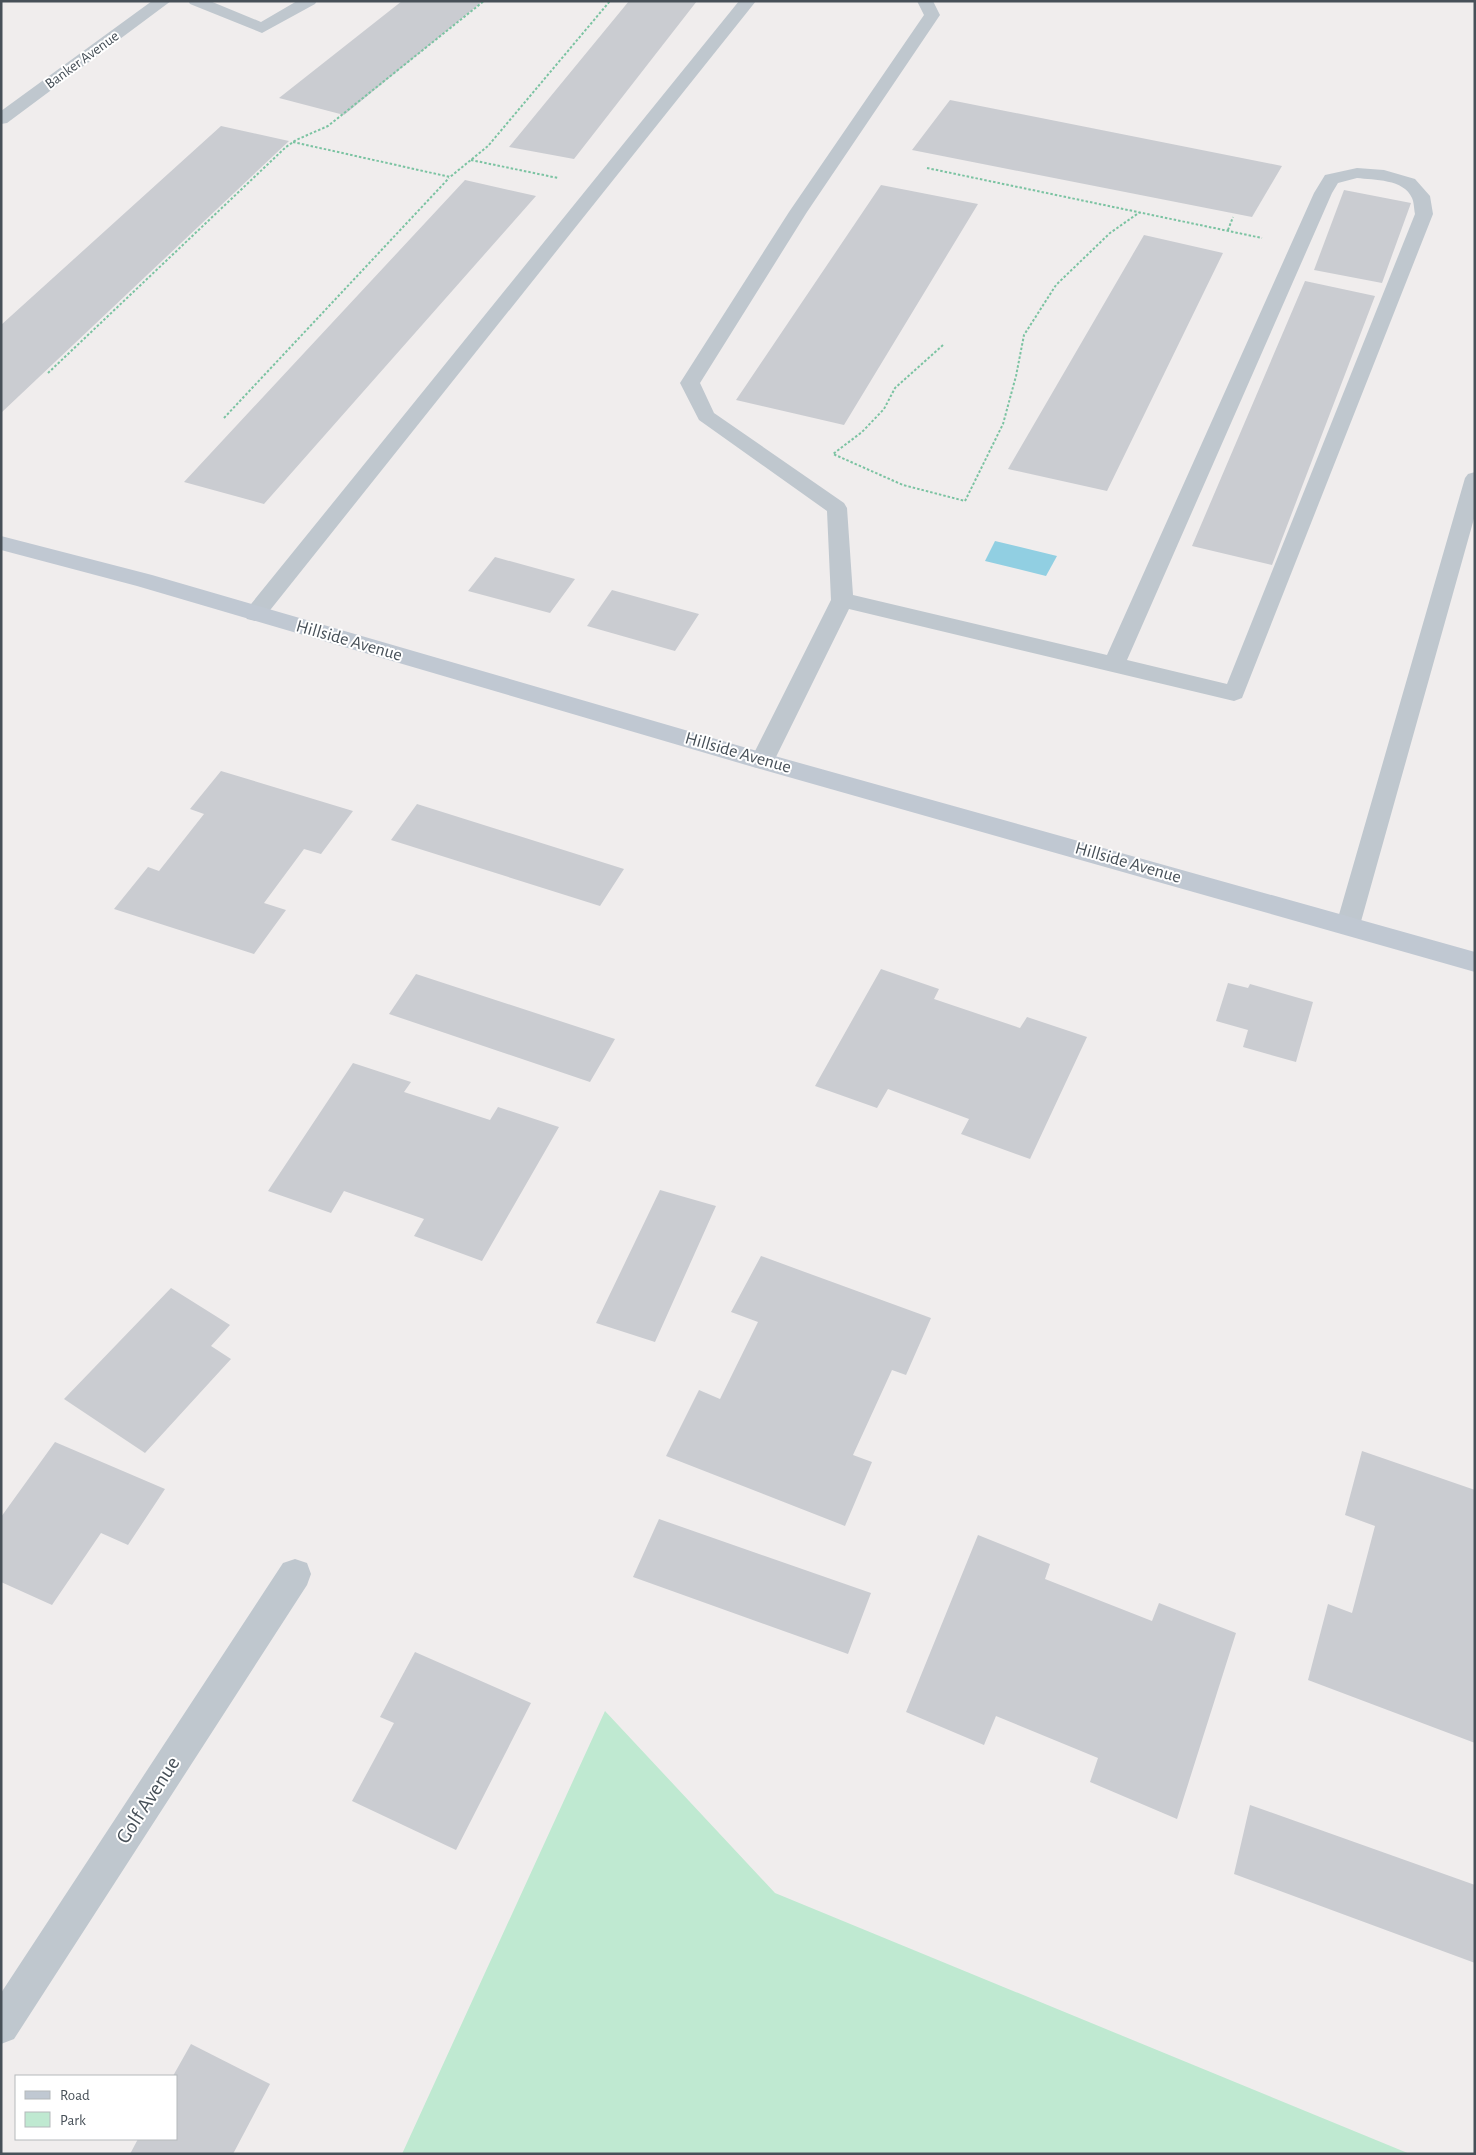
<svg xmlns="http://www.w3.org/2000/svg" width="1476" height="2155" font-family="'Alegreya Sans',sans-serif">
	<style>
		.green { fill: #bfe9d1 }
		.water { fill: #91cfe2 }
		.building { fill: #caccd1 }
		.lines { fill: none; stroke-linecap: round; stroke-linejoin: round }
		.path { stroke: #7bc3a2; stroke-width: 2; stroke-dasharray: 2.5 2; stroke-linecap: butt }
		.lane { fill: #bfc7ce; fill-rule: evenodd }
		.street { fill: #bfc7ce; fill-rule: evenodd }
		.secondary { fill: #c0c8d2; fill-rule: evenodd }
		.labels { text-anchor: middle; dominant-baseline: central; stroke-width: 4; stroke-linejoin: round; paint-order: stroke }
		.far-street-label { font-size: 15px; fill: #475058; stroke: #fff }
		.street-label { font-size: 18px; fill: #475058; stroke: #fff }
		.near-street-label { font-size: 21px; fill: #475058; stroke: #fff }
	</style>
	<rect width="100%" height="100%" fill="#f0eded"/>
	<path class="green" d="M605,1711L775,1893L1410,2154H402Z"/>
	<path class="water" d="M995,541L1057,556L1046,576L985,561Z"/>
	<path class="building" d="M402,1H483L344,115L279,98Z
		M629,1H697L574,159L509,147Z
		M950,100L1282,166L1252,217L912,150Z
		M221,126L289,141L1,413V325Z
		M465,180L536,196L264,504L184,482Z
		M881,185L978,204L844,425L736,400Z
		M1344,190L1411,203L1382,283L1314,270Z
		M1144,235L1223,253L1107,491L1008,469Z
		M1305,281L1375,296L1272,565L1192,546Z
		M495,557L575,579L550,613L468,591Z
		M612,590L699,614L675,651L587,626Z
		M221,771L353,811L321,854L304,849L264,903L286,910L254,954L114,909L148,867L159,871L204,814L190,809Z
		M417,804L624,869L600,906L391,840Z
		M881,969L939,989L934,999L1020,1028L1027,1017L1087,1037L1030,1159L961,1134L969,1119L888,1089L877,1108L815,1086Z
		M416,974L615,1039L590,1082L389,1014Z
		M1228,983L1248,988L1250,984L1313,1002L1296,1062L1243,1047L1248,1030L1216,1021Z
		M353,1063L411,1082L404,1092L490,1120L498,1107L559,1127L482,1261L414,1236L424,1219L344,1191L331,1213L268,1191Z
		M660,1190L716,1206L655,1342L596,1323Z
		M761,1256L931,1318L906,1375L892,1370L853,1455L872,1462L845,1526L666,1456L699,1390L720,1399L758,1322L731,1312Z
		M171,1288L230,1325L211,1346L231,1359L145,1453L64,1399Z
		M55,1442L165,1489L128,1545L101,1533L52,1605L1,1582V1517Z
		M1362,1451L1475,1490V1743L1308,1680L1328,1604L1352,1613L1375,1526L1345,1515Z
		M659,1519L871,1593L848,1654L633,1577Z
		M978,1535L1050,1564L1045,1579L1152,1621L1159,1603L1236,1633L1177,1819L1090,1782L1098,1758L996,1716L984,1745L906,1712Z
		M415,1652L531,1703L456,1850L352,1801L394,1723L380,1717Z
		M1250,1805L1475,1885V1963L1234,1874Z
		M191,2044L270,2084L233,2154H130L138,2139H176V2076H173Z"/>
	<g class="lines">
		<path class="path" d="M293,142L450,177L488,146L610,1
			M471,160L558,178
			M927,168L1262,238
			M1228,230L1233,217
			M943,345L895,388L884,409L862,432L833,454L903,485L965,501L1003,424L1016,376L1024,335L1056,285L1110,233L1140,212
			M48,373L286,147L296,140L328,126L484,1
			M224,418L449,178"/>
		<path class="lane" d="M188,1H210L261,22L297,1H317L315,4L262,33L190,4Z
			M739,1H756L263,619L255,621L247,619L244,614L247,609Z
			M917,1H933L940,15L807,212L700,383L714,413L844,503L847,508L853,595L1107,655L1314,193L1325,175L1357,168L1384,170L1415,179L1430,196L1433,214L1242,698L1234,701L849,609L774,761L770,767L762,769L754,767L750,761L831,600L827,511L699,420L680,383L789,212L924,15ZM1357,178C1374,180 1404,179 1412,198C1414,202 1414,209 1415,214L1227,684L1127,660L1332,193L1338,183Z
			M1475,472V515L1360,925L1357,932L1348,934L1339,932L1336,925L1465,478L1468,474Z"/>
		<path class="street" d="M152,1H171L7,123L1,124V111Z
			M295,1559L307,1563L311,1574L307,1585L14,2039L1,2044V1993L283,1563Z"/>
		<path class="secondary" d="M1,536L152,575L764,753L1475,952V972L753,767L137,586L1,550Z"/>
	</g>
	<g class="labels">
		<g class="far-street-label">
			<text transform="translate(82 60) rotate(-36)">Banker Avenue</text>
		</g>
		<g class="street-label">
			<text transform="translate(349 641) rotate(16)">Hillside Avenue</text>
			<text transform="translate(738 753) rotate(16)">Hillside Avenue</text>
			<text transform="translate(1128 863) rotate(16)">Hillside Avenue</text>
		</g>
		<g class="near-street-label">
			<text transform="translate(148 1800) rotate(-57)">Golf Avenue</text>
		</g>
	</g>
	<rect width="1476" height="2155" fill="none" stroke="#475058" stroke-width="5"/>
	<rect x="15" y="2075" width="162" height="65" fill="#ffffff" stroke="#b5b9bc"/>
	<rect x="25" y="2091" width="25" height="8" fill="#c0c8d2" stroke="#b5b9bc"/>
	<text x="60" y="2100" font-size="15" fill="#475058">Road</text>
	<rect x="25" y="2112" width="25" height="15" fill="#bfe9d1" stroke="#b5b9bc"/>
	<text x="60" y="2125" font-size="15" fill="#475058">Park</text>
</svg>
